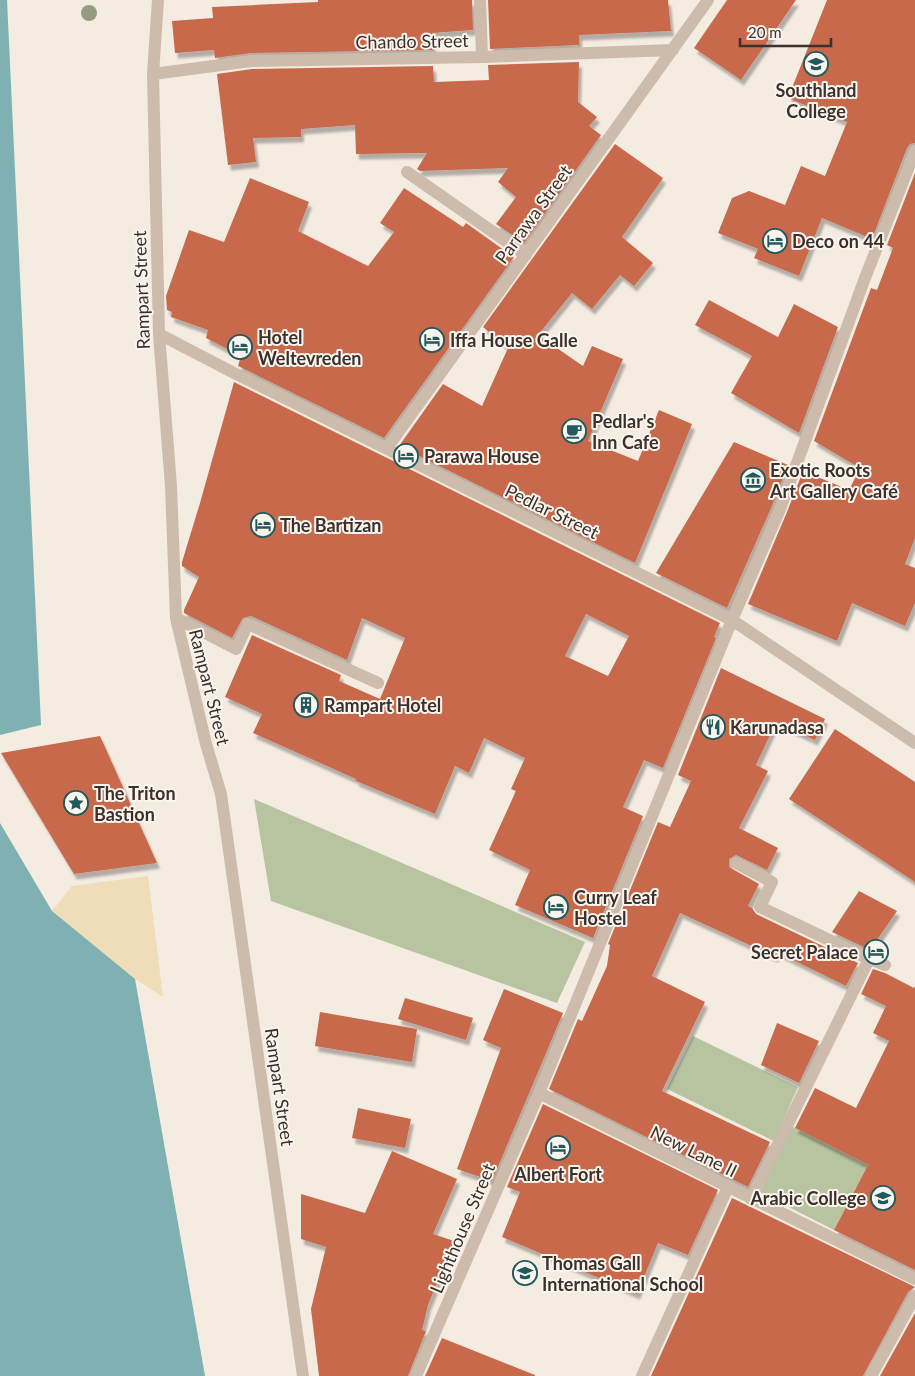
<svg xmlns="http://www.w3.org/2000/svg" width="915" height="1376" font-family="Lato,sans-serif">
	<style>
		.green { fill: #b8c4a0 }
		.sand { fill: #efdcb8 }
		.water { fill: #7fb0b2 }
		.building { fill: #c8694b; fill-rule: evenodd; filter: url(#shadow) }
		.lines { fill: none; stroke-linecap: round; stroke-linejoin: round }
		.minor { stroke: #cdbbac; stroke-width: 12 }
		.tree { fill: #969b7f }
		.labels { text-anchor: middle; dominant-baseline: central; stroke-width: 4; stroke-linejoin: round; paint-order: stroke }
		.street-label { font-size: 18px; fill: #3b302b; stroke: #fbf5ee }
		.poi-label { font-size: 18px; font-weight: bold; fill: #3b302b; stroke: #fbf5ee; text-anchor: start }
	</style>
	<defs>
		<filter id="shadow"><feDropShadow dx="3" dy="5.5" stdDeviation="1" flood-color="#0004"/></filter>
	</defs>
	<rect width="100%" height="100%" fill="#f4ebe1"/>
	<path class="green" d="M254,799L585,942L557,1003L271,901Z
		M693,1036L798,1087L774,1141L667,1089Z
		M791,1126L868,1165L834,1230L759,1192Z"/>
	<path class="sand" d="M148,876L163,997L135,979L52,911L72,886Z"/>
	<path class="water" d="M0,0H7L41,725L0,735Z
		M0,823L52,911L135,979L205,1376H0Z"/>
	<path class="building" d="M318,0H472L473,30L432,33L433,50L251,53L215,58L214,50L175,53L172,21L213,18L212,7L318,2Z
		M488,0H668L671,31L579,35V45L490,49Z
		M727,0H796L741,80L694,48Z
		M827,0H915V143L910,144L907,148L872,239L822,218L799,276L754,258L758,249L718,233L732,198L749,191L785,205L801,166L825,176L847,122L788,98Z
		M579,62L578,102L597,117L589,126L601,135L524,243L496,224L516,197L498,182L508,168L420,171L417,169L427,153L356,154L355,125L301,129V137L253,138L256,162L228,165L217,74L252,69L433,66L434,82L489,80L488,65Z
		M615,144L663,178L622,237L653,263L634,286L620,275L592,309L572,293L538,335L583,366L592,346L623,359L588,441L638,461L659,410L692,424L635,563L399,446L443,384L482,406L508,348L483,327Z
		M915,173V538L905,564L915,568V603L905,626L852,603L837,641L748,604L787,512L803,471L849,490L860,468L814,441L871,288L877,290L893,248L887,245Z
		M250,178L309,202L298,231L368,266L394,232L380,223L404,188L463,227L466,223L514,257L384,438L238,366L241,356L206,338L208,330L171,317L172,312L167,310L166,296L189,230L224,242Z
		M709,300L778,337L794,304L838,327L799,433L731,393L752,356L695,325Z
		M234,382L720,623L714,637L716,638L663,768L644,760L623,807L643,816L593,938L515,905L530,870L489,850L516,791L511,789L525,758L484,738L469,773L455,766L435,814L356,781V779L253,733L262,714L225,697L252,635L341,675L339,681L380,699L405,638L362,618L347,660L251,616L243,618L232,638L184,613V610L199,577L182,566V562L200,503ZM586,614L629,636L608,676L565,656Z
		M734,442L788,465L772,506L727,608L656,573Z
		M721,668L825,719L815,740L776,722L756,765L768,771L739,828L778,848L767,870L736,855L729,859V867L759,884L748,906L752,908L756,914L858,963L846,986L777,952L775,957L680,913L652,976L705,1002L662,1091L770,1142L748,1187L549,1089L578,1019L582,1021L607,966L610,945L608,944L658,822L670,827L691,781L678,775Z
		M835,729L915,782V882L789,799Z
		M100,736L157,863L74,874L1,753Z
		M859,891L897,911L870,950L832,932Z
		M873,969L885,973L914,988L915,986V1270L834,1230L868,1165L795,1128L815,1088L856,1108L889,1041L873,1033L886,1006L861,994Z
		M504,989L563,1013L492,1181L457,1169L501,1048L483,1040Z
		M405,998L473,1018L466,1040L398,1019Z
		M320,1012L417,1029L412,1062L315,1046Z
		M777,1023L819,1041L799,1083L761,1065Z
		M543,1104L718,1190L688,1255L658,1243L637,1294L502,1237L520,1192L507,1187Z
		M358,1108L411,1119L405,1148L352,1138Z
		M392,1151L457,1179L433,1234L454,1241L428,1305L422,1330L426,1331L408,1376H319L311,1309L326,1247L301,1239V1194L365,1213Z
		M732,1198L915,1287L908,1292L863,1376H651Z
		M915,1313V1376H880Z
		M442,1338L535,1375V1376H425Z"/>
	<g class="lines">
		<path class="minor" d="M158,0L153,74L159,334L171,486L176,618L206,744L221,794L303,1376
			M480,0L482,57
			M153,74L251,61L482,57L673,50
			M407,172L526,255
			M159,334L234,373L732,620L915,743
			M387,448L708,0
			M176,618L236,649L248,624L378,683
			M736,863L772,882L760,907L869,959L885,965
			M539,1093L915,1279
			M751,1199L869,959
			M416,1376L539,1093L732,620L780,509L865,278L915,151
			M642,1376L728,1187
			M871,1376L915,1296"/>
	</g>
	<circle class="tree" cx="89" cy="13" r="8"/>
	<defs>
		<symbol id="university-ring" viewBox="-11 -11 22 22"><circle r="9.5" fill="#fbf5ee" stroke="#1f5a5e" stroke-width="1.5"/><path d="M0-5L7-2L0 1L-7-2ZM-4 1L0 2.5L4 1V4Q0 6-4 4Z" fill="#1f5a5e"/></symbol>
		<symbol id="hotel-ring" viewBox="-11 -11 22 22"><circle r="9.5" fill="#fbf5ee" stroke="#1f5a5e" stroke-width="1.5"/><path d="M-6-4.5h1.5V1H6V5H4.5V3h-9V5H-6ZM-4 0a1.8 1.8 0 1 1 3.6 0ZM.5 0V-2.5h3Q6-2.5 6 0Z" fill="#1f5a5e"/></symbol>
		<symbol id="cafe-ring" viewBox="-11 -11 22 22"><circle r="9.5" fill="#fbf5ee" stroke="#1f5a5e" stroke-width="1.5"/><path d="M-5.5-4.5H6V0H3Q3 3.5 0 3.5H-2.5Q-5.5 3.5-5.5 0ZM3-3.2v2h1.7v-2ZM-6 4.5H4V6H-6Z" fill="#1f5a5e"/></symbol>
		<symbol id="museum-ring" viewBox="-11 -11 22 22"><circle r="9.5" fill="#fbf5ee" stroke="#1f5a5e" stroke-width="1.5"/><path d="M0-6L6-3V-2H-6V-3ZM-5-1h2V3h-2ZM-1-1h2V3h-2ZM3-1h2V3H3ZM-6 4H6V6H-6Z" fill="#1f5a5e"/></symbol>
		<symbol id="building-ring" viewBox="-11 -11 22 22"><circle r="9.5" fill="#fbf5ee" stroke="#1f5a5e" stroke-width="1.5"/><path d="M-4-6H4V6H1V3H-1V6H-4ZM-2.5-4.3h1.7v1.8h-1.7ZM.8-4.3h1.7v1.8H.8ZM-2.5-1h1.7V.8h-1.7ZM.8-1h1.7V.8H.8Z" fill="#1f5a5e"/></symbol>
		<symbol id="restaurant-ring" viewBox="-11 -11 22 22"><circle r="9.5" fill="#fbf5ee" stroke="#1f5a5e" stroke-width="1.5"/><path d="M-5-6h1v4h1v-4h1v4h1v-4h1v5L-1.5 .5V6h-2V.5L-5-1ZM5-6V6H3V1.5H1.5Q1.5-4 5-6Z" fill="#1f5a5e"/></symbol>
		<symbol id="sight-ring" viewBox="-11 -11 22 22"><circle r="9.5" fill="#fbf5ee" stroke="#1f5a5e" stroke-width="1.5"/><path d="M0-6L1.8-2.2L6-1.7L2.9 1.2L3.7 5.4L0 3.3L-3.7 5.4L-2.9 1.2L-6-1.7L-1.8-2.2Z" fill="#1f5a5e"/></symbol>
		<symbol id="school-ring" viewBox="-11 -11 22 22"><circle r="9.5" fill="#fbf5ee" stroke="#1f5a5e" stroke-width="1.5"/><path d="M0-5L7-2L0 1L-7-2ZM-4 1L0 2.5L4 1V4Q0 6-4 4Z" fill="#1f5a5e"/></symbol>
	</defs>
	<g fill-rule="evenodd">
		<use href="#university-ring" x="802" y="50" width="28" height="28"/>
		<use href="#hotel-ring" x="761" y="227" width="28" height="28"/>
		<use href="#hotel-ring" x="418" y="326" width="28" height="28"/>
		<use href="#hotel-ring" x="226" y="333" width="28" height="28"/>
		<use href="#cafe-ring" x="560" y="417" width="28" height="28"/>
		<use href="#hotel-ring" x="392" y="442" width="28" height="28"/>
		<use href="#museum-ring" x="739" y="466" width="28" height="28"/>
		<use href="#hotel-ring" x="249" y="511" width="28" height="28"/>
		<use href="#building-ring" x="292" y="691" width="28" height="28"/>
		<use href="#restaurant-ring" x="699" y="713" width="28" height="28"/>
		<use href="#sight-ring" x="62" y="789" width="28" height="28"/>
		<use href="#hotel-ring" x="542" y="893" width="28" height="28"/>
		<use href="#hotel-ring" x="862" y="938" width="28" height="28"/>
		<use href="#hotel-ring" x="544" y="1134" width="28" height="28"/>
		<use href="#school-ring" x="869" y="1184" width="28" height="28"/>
		<use href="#school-ring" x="511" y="1259" width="28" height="28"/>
	</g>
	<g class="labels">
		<g class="street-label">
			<text transform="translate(412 41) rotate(-1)">Chando Street</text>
			<text transform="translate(533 214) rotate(-54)">Parrawa Street</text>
			<text transform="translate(141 290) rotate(-92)">Rampart Street</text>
			<text transform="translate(552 511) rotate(26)">Pedlar Street</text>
			<text transform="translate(210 687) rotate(76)">Rampart Street</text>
			<text transform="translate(280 1087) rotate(82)">Rampart Street</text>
			<text transform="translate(694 1151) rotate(26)">New Lane II</text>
			<text transform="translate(462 1228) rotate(-67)">Lighthouse Street</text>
		</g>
		<g class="poi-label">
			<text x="816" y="90" text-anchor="middle">Southland<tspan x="816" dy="21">College</tspan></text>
			<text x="792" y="241">Deco on 44</text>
			<text x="258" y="337">Hotel<tspan x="258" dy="21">Weltevreden</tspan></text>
			<text x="450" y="340">Iffa House Galle</text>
			<text x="592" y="421">Pedlar's<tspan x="592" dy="21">Inn Cafe</tspan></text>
			<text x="424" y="456">Parawa House</text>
			<text x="770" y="470">Exotic Roots<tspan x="770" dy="21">Art Gallery Café</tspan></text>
			<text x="280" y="525">The Bartizan</text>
			<text x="324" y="705">Rampart Hotel</text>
			<text x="730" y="727">Karunadasa</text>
			<text x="94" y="793">The Triton<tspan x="94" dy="21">Bastion</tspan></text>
			<text x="574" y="897">Curry Leaf<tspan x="574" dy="21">Hostel</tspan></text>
			<text x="858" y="952" text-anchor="end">Secret Palace</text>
			<text x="558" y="1174" text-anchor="middle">Albert Fort</text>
			<text x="866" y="1198" text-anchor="end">Arabic College</text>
			<text x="542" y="1263">Thomas Gall<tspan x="542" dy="21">International School</tspan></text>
		</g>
	</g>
	<path d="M740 38v8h91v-8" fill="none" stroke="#3b302b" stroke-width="2.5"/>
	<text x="748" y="38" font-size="15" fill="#3b302b" stroke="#fbf5ee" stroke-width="4" paint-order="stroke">20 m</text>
</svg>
